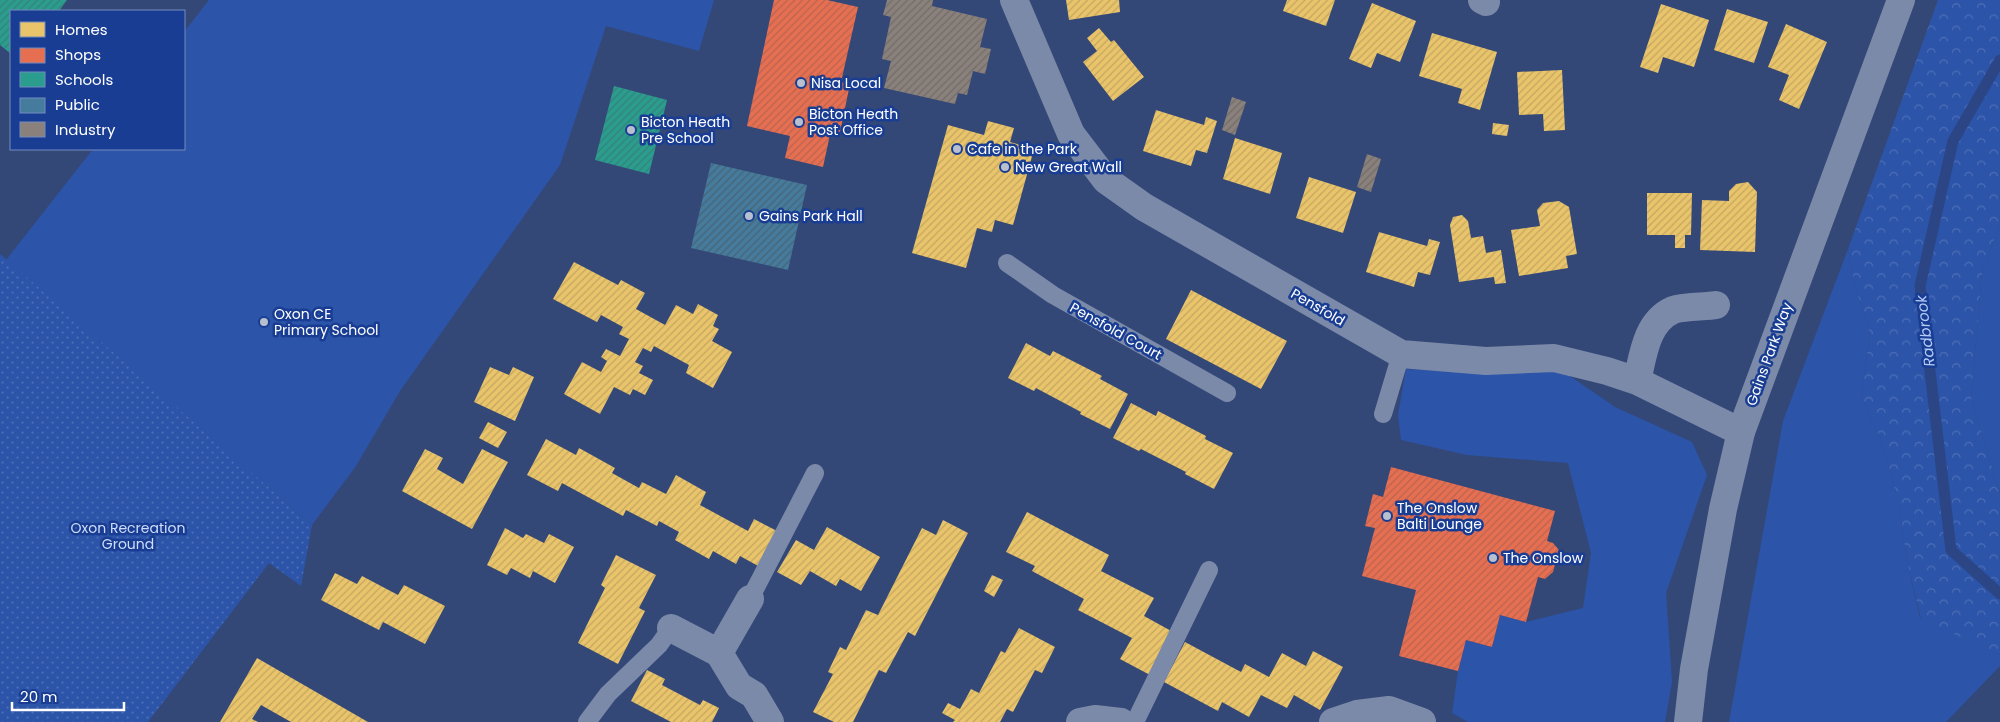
<svg xmlns="http://www.w3.org/2000/svg" width="2000" height="722" font-family="Poppins,sans-serif">
	<style>
		.grass { fill: #2c54a9 }
		.forest { fill: url(#forest-crowns) }
		.park { fill: url(#park-dots) }
		.homes { fill: url(#homes-hatch) }
		.shops { fill: url(#shops-hatch) }
		.schools { fill: url(#schools-hatch) }
		.public { fill: url(#public-hatch) }
		.industry { fill: url(#industry-hatch) }
		.lines { fill: none; stroke-linecap: round; stroke-linejoin: round }
		.stream { stroke: #2b4585; stroke-width: 11 }
		.service { stroke: #7c8aaa; stroke-width: 18 }
		.minor { stroke: #7c8aaa; stroke-width: 28 }
		.tertiary { stroke: #7c8aaa; stroke-width: 28 }
		.poi-dot { fill: #b8bfcf; stroke: #183d93; stroke-width: 2 }
		.labels { text-anchor: middle; dominant-baseline: central; stroke-width: 5; stroke-linejoin: round; paint-order: stroke }
		.poi-label { font-size: 14px; fill: #fff; stroke: #183d93; text-anchor: start }
		.street-label { font-size: 14px; fill: #fff; stroke: #183d93 }
		.park-label { font-size: 14px; fill: #cfddfb; stroke: #183d93 }
		.water-label { font-size: 15px; font-style: italic; fill: #b4caf7; stroke: #183d93 }
	</style>
	<defs>
		<pattern id="forest-crowns" width="20" height="18" patternUnits="userSpaceOnUse" patternTransform="scale(1.25)"><rect width="20" height="18" fill="#2c54a9"/><path d="M2 6a3 3 0 1 1 6 0M12 15a3 3 0 1 1 6 0" fill="none" stroke="#4c6eb6"/></pattern>
		<pattern id="park-dots" width="8" height="8" patternUnits="userSpaceOnUse" patternTransform="scale(1.25)"><rect width="8" height="8" fill="#2c54a9"/><path d="M2 2h.1M6 6h.1" fill="none" stroke="#4c6eb6" stroke-width="1.8" stroke-linecap="round"/></pattern>
		<pattern id="homes-hatch" width="6" height="6" patternUnits="userSpaceOnUse" patternTransform="scale(1.25)"><rect width="6" height="6" fill="#e9c46a"/><path d="M-1 1l2-2M0 6l6-6M5 7l2-2" fill="none" stroke="#c2a662"/></pattern>
		<pattern id="shops-hatch" width="6" height="6" patternUnits="userSpaceOnUse" patternTransform="scale(1.25)"><rect width="6" height="6" fill="#e76f51"/><path d="M-1 1l2-2M0 6l6-6M5 7l2-2" fill="none" stroke="#b86450"/></pattern>
		<pattern id="schools-hatch" width="6" height="6" patternUnits="userSpaceOnUse" patternTransform="scale(1.25)"><rect width="6" height="6" fill="#2a9d8f"/><path d="M-1 1l2-2M0 6l6-6M5 7l2-2" fill="none" stroke="#368178"/></pattern>
		<pattern id="public-hatch" width="6" height="6" patternUnits="userSpaceOnUse" patternTransform="scale(1.25)"><rect width="6" height="6" fill="#457b9d"/><path d="M-1 1l2-2M0 6l6-6M5 7l2-2" fill="none" stroke="#486474"/></pattern>
		<pattern id="industry-hatch" width="6" height="6" patternUnits="userSpaceOnUse" patternTransform="scale(1.25)"><rect width="6" height="6" fill="#8a817c"/><path d="M-1 1l2-2M0 6l6-6M5 7l2-2" fill="none" stroke="#716c69"/></pattern>
	</defs>
	<rect width="100%" height="100%" fill="#344877"/>
	<path class="grass" d="M209,0H714L699,51L606,26L560,165L400,391L356,466L312,525L6,260L93,149H184V32Z
		M2000,224V494L1971,397L1982,273Z
		M1848,249L1854,283L1870,334L1861,396L1881,440L1898,500L1907,561L1920,618L2000,655V666L1946,722H1729L1783,421Z
		M1558,368L1615,407L1692,442L1707,475L1666,593L1672,682L1665,722H1468L1452,713L1458,671L1466,640L1492,647L1500,615L1526,622L1583,608L1591,553L1568,463L1467,455L1401,440L1398,415L1406,369L1464,372Z"/>
	<path class="forest" d="M1938,0H2000V224L1982,273L1971,397L2000,494V655L1921,619L1907,561L1898,500L1881,440L1861,396L1870,334L1854,283L1848,249Z"/>
	<path class="park" d="M0,254L312,525L301,586L269,563L148,722H0Z"/>
	<path class="homes" d="M1066,0H1119L1120,12L1069,20Z
		M1287,0H1335L1326,26L1283,11Z
		M1372,3L1416,21L1400,62L1377,53L1371,68L1349,59Z
		M1661,4L1709,20L1694,67L1663,57L1658,73L1640,67Z
		M1727,9L1768,22L1754,63L1714,50Z
		M1786,24L1827,42L1799,109L1779,100L1789,75L1768,67Z
		M1099,28L1111,42L1114,40L1144,77L1113,101L1083,62L1097,51L1087,38Z
		M1432,33L1497,52L1480,110L1458,103L1462,89L1419,76Z
		M1562,70L1565,130L1544,131L1543,114L1519,115L1517,72Z
		M1156,110L1204,125L1206,117L1217,121L1207,153L1196,150L1191,166L1143,151Z
		M988,121L1014,128L1010,142L1034,149L1013,225L995,220L992,232L977,228L966,268L912,253L948,125L984,135Z
		M1493,123L1509,125L1507,136L1492,134Z
		M1235,138L1282,153L1270,194L1223,179Z
		M1309,177L1356,192L1343,233L1296,218Z
		M1748,182L1757,192L1755,252L1700,250L1702,200L1729,201V191L1736,184Z
		M1647,193H1692L1691,235H1685V248H1675V235H1647Z
		M1559,201L1569,207L1577,254L1566,256L1568,268L1519,276L1511,230L1540,226L1537,210L1543,203Z
		M1462,215L1468,221L1471,238L1483,236L1486,253L1501,250L1506,283L1495,284L1494,277L1459,282L1450,225L1453,217Z
		M1379,232L1427,246L1429,239L1440,242L1430,275L1418,272L1414,287L1366,272Z
		M574,262L618,285L621,280L645,293L636,309L665,325L676,305L693,314L698,304L718,315L713,326L719,329L712,341L732,352L713,388L686,373L689,365L654,346L651,352L643,348L635,362L643,366L639,373L653,380L645,395L633,389L630,395L614,387L600,414L564,394L582,362L601,372L607,361L601,357L606,349L620,356L629,339L619,334L623,327L601,315L597,322L553,299Z
		M1191,290L1287,341L1261,389L1166,339Z
		M1026,343L1050,356L1053,351L1102,376L1100,379L1128,394L1110,429L1080,414L1081,412L1036,388L1034,391L1008,378Z
		M490,367L509,375L513,367L534,377L515,421L474,402Z
		M1131,403L1156,416L1158,411L1206,436L1205,439L1233,453L1214,489L1185,474L1186,472L1141,449L1139,451L1113,438Z
		M488,422L507,432L498,448L479,438Z
		M546,439L576,455L579,448L615,468L612,473L639,488L642,482L666,494L676,475L706,492L700,505L748,531L754,519L779,532L760,567L740,556L736,564L713,551L709,559L675,540L679,532L659,521L657,526L626,510L623,516L562,483L558,491L527,475Z
		M425,449L443,458L437,469L463,484L482,449L508,462L472,529L402,491Z
		M1027,512L1109,555L1101,571L1154,598L1144,616L1173,632L1150,675L1120,659L1132,638L1078,610L1084,599L1032,571L1035,566L1006,552Z
		M943,520L968,533L915,636L908,632L886,673L879,670L853,722H834L813,712L833,674L828,672L840,647L846,650L866,610L878,615L922,528L936,535Z
		M827,527L880,557L861,591L840,579L836,586L810,571L801,585L777,572L796,540L814,550Z
		M505,528L523,538L526,534L544,543L549,534L574,547L555,583L533,571L530,578L511,568L507,575L487,565Z
		M616,555L656,575L639,608L645,611L618,664L578,643L605,588L601,585Z
		M335,573L357,584L362,576L398,595L404,585L445,606L425,644L383,622L379,630L321,600Z
		M992,575L1003,580L994,597L984,591Z
		M1019,628L1055,647L1042,673L1035,670L1013,712L1007,709L1000,722H953L955,720L942,713L948,703L960,709L971,689L979,693L1001,651L1005,653Z
		M1185,642L1241,672L1245,664L1269,677L1282,653L1306,666L1313,651L1343,667L1320,710L1294,695L1287,708L1261,695L1249,717L1222,702L1218,711L1164,682Z
		M257,658L368,722H291L261,705L252,719L258,722H220Z
		M647,670L665,679L662,685L700,705L703,700L719,708L712,722H671L631,701Z"/>
	<path class="shops" d="M774,0H827L858,7L841,82L850,84L840,132L831,130L823,167L785,158L790,136L747,126Z
		M1391,467L1555,511L1547,541L1553,543L1559,550L1553,572L1545,579L1538,577L1526,622L1500,615L1492,647L1466,640L1458,671L1399,656L1416,590L1362,576L1375,528L1365,526L1373,494L1383,497Z"/>
	<path class="schools" d="M0,0H67L59,11H11V54L0,45Z
		M614,86L667,100L649,174L595,160Z"/>
	<path class="public" d="M711,163L807,185L788,270L691,248Z"/>
	<path class="industry" d="M887,0H933L932,6L987,19L980,47L991,49L985,74L973,71L967,95L958,93L955,104L884,88L891,61L882,59L891,17L883,15Z
		M1232,97L1246,102L1235,135L1222,130Z
		M1367,154L1381,159L1371,192L1357,187Z"/>
	<g class="lines">
		<path class="stream" d="M2000,60L1953,141L1920,286L1951,550L2000,594"/>
		<path class="service" d="M1007,263L1053,295L1227,393
			M1383,414L1401,354
			M750,599L815,473
			M587,722L608,694L659,645L671,628
			M1135,722L1209,570"/>
		<path class="minor" d="M1014,0L1071,134L1106,180L1144,207L1401,354L1486,361L1554,358L1607,371L1637,381L1741,432
			M1482,0L1486,2
			M1637,381C1643,356 1646,322 1673,310C1683,306 1705,307 1716,305
			M671,628L719,653L739,686L754,695L770,722
			M719,653L750,599
			M1080,722L1095,719L1121,722
			M1333,722L1357,714L1389,710L1422,722"/>
		<path class="tertiary" d="M1688,722L1694,669L1723,509L1741,432L1901,0"/>
	</g>
	<g class="poi-dot">
		<circle cx="801" cy="83" r="5"/>
		<circle cx="799" cy="122" r="5"/>
		<circle cx="631" cy="130" r="5"/>
		<circle cx="957" cy="149" r="5"/>
		<circle cx="1005" cy="167" r="5"/>
		<circle cx="749" cy="216" r="5"/>
		<circle cx="264" cy="322" r="5"/>
		<circle cx="1387" cy="516" r="5"/>
		<circle cx="1493" cy="558" r="5"/>
	</g>
	<g class="labels">
		<g class="poi-label">
			<text x="811" y="83">Nisa Local</text>
			<text x="809" y="114">Bicton Heath<tspan x="809" dy="16">Post Office</tspan></text>
			<text x="641" y="122">Bicton Heath<tspan x="641" dy="16">Pre School</tspan></text>
			<text x="967" y="149">Cafe in the Park</text>
			<text x="1015" y="167">New Great Wall</text>
			<text x="759" y="216">Gains Park Hall</text>
			<text x="274" y="314">Oxon CE<tspan x="274" dy="16">Primary School</tspan></text>
			<text x="1397" y="508">The Onslow<tspan x="1397" dy="16">Balti Lounge</tspan></text>
			<text x="1503" y="558">The Onslow</text>
		</g>
		<g class="street-label">
			<text transform="translate(1318 307) rotate(30)">Pensfold</text>
			<text transform="translate(1116 331) rotate(29)">Pensfold Court</text>
			<text transform="translate(1769 354) rotate(-70)">Gains Park Way</text>
		</g>
		<g class="park-label">
			<text x="128" y="528">Oxon Recreation<tspan x="128" dy="16">Ground</tspan></text>
		</g>
		<g class="water-label">
			<text transform="translate(1925 331) rotate(-97)">Radbrook</text>
		</g>
	</g>
	<rect x="10" y="10" width="175" height="140" fill="#183d93" stroke="#748bbe"/>
	<rect x="20" y="22" width="25" height="15" fill="#e9c46a" stroke="#748bbe"/>
	<text x="55" y="35" font-size="15" fill="#ffffff">Homes</text>
	<rect x="20" y="48" width="25" height="15" fill="#e76f51" stroke="#748bbe"/>
	<text x="55" y="60" font-size="15" fill="#ffffff">Shops</text>
	<rect x="20" y="72" width="25" height="15" fill="#2a9d8f" stroke="#748bbe"/>
	<text x="55" y="85" font-size="15" fill="#ffffff">Schools</text>
	<rect x="20" y="98" width="25" height="15" fill="#457b9d" stroke="#748bbe"/>
	<text x="55" y="110" font-size="15" fill="#ffffff">Public</text>
	<rect x="20" y="122" width="25" height="15" fill="#8a817c" stroke="#748bbe"/>
	<text x="55" y="135" font-size="15" fill="#ffffff">Industry</text>
	<path d="M12 702v8h112v-8" fill="none" stroke="#ffffff" stroke-width="2.5"/>
	<text x="20" y="702" font-size="15" fill="#ffffff" stroke="#183d93" stroke-width="4" paint-order="stroke">20 m</text>
</svg>
